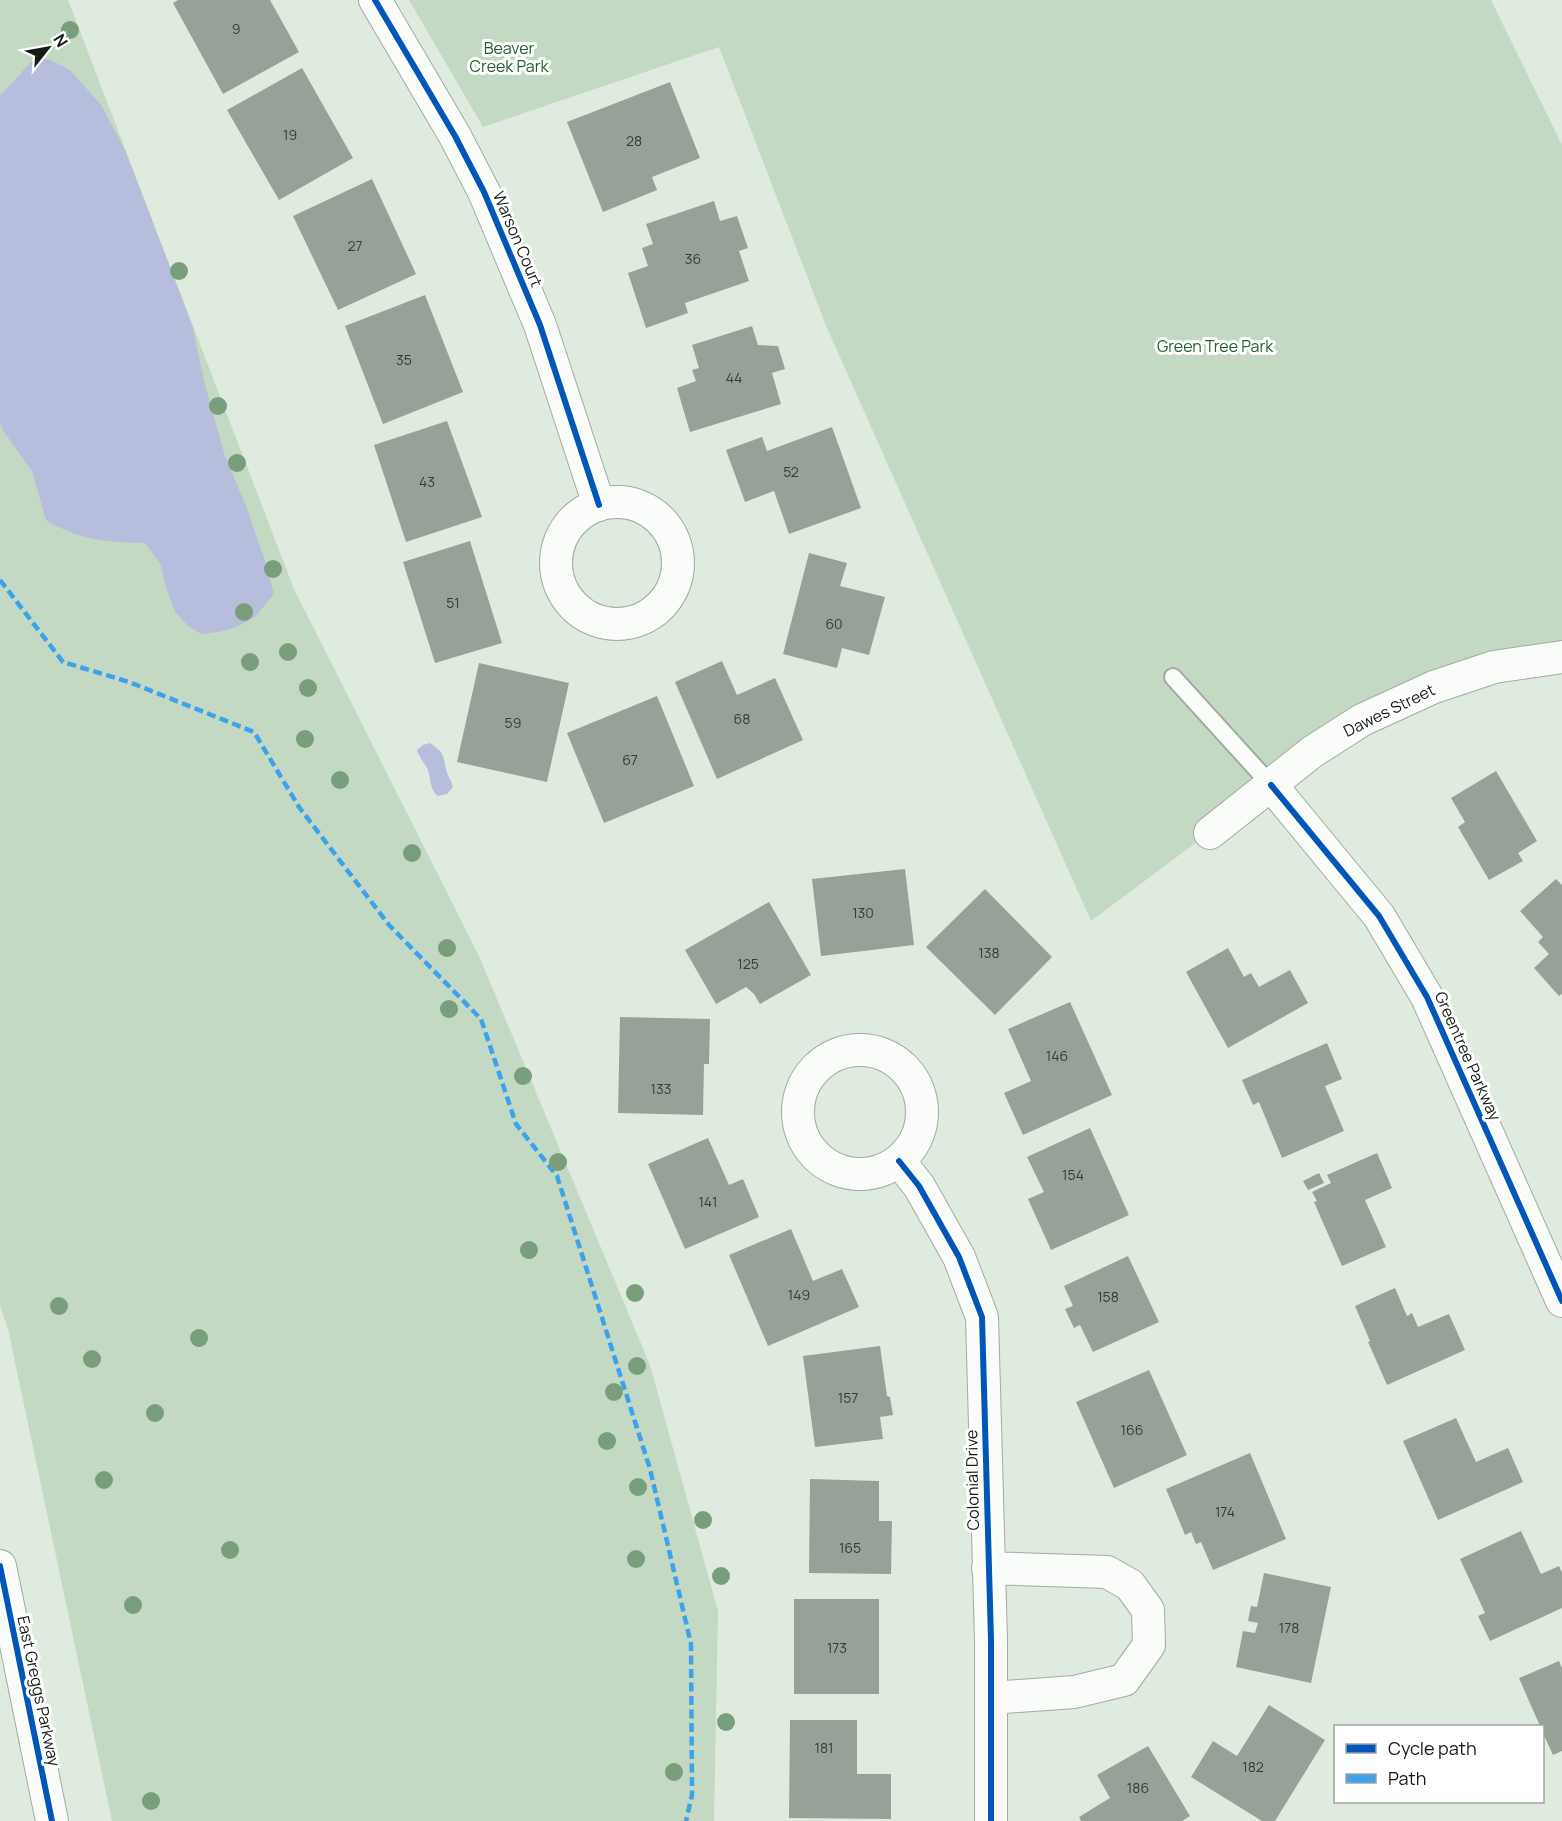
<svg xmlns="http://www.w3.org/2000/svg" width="1562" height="1821" font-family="Manrope,sans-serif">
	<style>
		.green { fill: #c3d9c3 }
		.water { fill: #b7bddc }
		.building { fill: #98a198 }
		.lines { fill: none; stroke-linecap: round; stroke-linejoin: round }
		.lane-casing { stroke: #a2aaa2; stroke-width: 20 }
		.street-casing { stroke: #a2aaa2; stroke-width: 34 }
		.lane { stroke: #fafcfa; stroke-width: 16 }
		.street { stroke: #fafcfa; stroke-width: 32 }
		.quiet { stroke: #3da2ea; stroke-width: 4.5; stroke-dasharray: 9 4.5; stroke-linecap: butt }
		.cycleway-casing { stroke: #fff; stroke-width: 10 }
		.cycleway { stroke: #0057b8; stroke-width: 6 }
		.tree { fill: #799e7c }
		.labels { text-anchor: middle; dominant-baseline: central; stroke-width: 6; stroke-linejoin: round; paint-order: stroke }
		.number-label { font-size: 14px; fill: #343c34 }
		.park-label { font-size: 16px; fill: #255f2b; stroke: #fff }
		.street-label { font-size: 16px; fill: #131a13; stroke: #fff }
	</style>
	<rect width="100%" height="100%" fill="#e0ebe0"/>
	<path class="green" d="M0,0H68L294,589L479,956L650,1365L718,1611L714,1821H112L8,1329L0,1306Z
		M409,0H1491L1562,145V657L1434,687L1229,818L1091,921L827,328L719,47L483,127Z"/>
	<path class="water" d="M49,59L70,70L101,105L125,150L192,325L205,385L225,456L246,506L264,558L274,594L255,617L237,627L218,632L201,634L188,626L175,612L166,587L160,563L145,543C106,542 81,541 46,520L32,471L2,429L0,423V96L32,61Z
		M430,743C447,755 442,755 447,773C449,778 452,782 453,787L447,794L438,796C428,788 432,778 427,768C423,761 419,757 417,750L423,745Z"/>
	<path class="building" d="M178,0H270L299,52L223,94L173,3Z
		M302,68L353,158L279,200L227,110Z
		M670,82L700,158L652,177L657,190L603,212L567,122Z
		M372,179L416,274L338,310L293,216Z
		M714,201L720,221L737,216L748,248L739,251L749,281L685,303L688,313L646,328L628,273L648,266L642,248L653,244L646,224Z
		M425,295L463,392L383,424L345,326Z
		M752,326L758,345L778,346L785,369L772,373L781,404L690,432L677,388L696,381L692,370L699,368L692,345Z
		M447,421L482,517L406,542L374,445Z
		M832,427L861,508L789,534L774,491L745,502L726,450L762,437L767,451Z
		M470,541L502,643L435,663L403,562Z
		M809,553L847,563L840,586L885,597L869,655L842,648L837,668L783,654Z
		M722,661L737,695L775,678L803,740L717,779L675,682Z
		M479,663L569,683L547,782L457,762Z
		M657,696L694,786L604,823L567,733Z
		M1496,771L1537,841L1518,853L1523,861L1489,880L1458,827L1465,822L1451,798Z
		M905,869L914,945L821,956L812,879Z
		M1556,879L1562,885V994L1559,996L1534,968L1549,954L1538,942L1543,937L1520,911Z
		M985,889L1052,957L995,1015L926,947Z
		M769,902L811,975L760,1004L754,994L746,987L716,1004L685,950Z
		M1228,948L1244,977L1251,973L1259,987L1290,970L1308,1003L1228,1048L1186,972Z
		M1070,1002L1112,1095L1023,1135L1004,1093L1031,1081L1008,1029Z
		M620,1017L710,1019L709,1064H704L703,1115L618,1113Z
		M1327,1043L1342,1079L1325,1086L1344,1131L1282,1158L1259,1102L1253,1105L1242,1080Z
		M1090,1128L1129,1215L1051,1250L1028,1199L1044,1192L1027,1157Z
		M708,1138L729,1185L743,1179L759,1217L685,1249L648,1164Z
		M1377,1153L1392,1188L1365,1200L1386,1247L1342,1266L1314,1202L1317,1201L1312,1192L1331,1183L1327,1175Z
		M1319,1173L1324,1183L1308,1190L1303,1181Z
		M791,1229L813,1281L842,1269L859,1307L768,1346L729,1255Z
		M1128,1256L1159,1322L1093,1352L1080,1325L1074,1328L1065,1309L1073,1306L1064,1286Z
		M1395,1288L1407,1316L1412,1313L1418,1327L1449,1314L1465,1350L1387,1385L1369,1344L1368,1342L1370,1341L1355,1306Z
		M880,1346L887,1396L890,1397L893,1415L880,1417L883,1439L815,1447L803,1356Z
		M1149,1370L1187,1455L1114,1488L1076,1402Z
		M1456,1418L1476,1462L1508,1448L1523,1482L1438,1520L1403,1441Z
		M1250,1453L1286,1539L1213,1570L1201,1542L1196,1544L1191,1532L1185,1535L1166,1489Z
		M810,1479L879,1481V1521H892L891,1574L809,1573Z
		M1521,1531L1541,1574L1559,1566L1562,1573V1608L1490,1641L1478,1616L1485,1613L1460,1559Z
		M1264,1573L1331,1587L1311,1683L1236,1667L1243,1631L1255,1633L1258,1623L1248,1621L1251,1606L1257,1607Z
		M794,1599H879V1694H794Z
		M1559,1661L1562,1668V1751L1553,1755L1542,1731V1726H1540L1519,1678Z
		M1269,1705L1325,1740L1275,1821H1262L1191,1777L1213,1741L1237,1756Z
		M790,1720H857V1774H891V1819L789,1818Z
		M1148,1746L1190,1816L1182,1821H1081L1079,1817L1110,1798L1097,1775Z"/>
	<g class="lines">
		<defs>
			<path id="lane" d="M1173,677L1271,785"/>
			<path id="street" d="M375,0L455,136L484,192L540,325L599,505
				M556 563a61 61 0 1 1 122 0a61 61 0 1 1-122 0Z
				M1271,785L1379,916L1427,997L1562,1301
				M1210,833L1312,752L1362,720L1434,687L1494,667L1562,657
				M798 1112a62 62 0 1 1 124 0a62 62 0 1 1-124 0Z
				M899,1161L919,1186L959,1257L982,1317L991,1640V1821
				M0,1566L52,1821
				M988,1568L1107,1572L1130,1585L1148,1610L1149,1645L1124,1680L1074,1692L991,1698"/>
		</defs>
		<use href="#lane" class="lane-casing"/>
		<use href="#street" class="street-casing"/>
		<use href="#lane" class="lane"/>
		<use href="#street" class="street"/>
		<path class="quiet" d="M0,580L63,662L129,682L254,732L299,807L389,925L481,1019L516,1124L557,1176L650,1469L691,1644L692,1795L686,1821"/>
		<defs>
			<path id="cycleway" d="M375,0L455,136L484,192L540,325L599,505
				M1271,785L1379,916L1427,997L1562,1301
				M899,1161L919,1186L959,1257L982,1317L991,1640V1821
				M0,1566L52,1821"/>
		</defs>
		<use href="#cycleway" class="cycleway-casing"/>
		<use href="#cycleway" class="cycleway"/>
	</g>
	<g class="tree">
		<circle cx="70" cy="30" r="9"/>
		<circle cx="179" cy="271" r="9"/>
		<circle cx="218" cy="406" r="9"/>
		<circle cx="237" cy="463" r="9"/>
		<circle cx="273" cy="569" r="9"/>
		<circle cx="244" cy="612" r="9"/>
		<circle cx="288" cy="652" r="9"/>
		<circle cx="250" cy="662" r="9"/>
		<circle cx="308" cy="688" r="9"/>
		<circle cx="305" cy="739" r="9"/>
		<circle cx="340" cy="780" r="9"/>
		<circle cx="412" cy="853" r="9"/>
		<circle cx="447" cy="948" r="9"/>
		<circle cx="449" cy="1009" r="9"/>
		<circle cx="523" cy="1076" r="9"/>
		<circle cx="558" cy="1162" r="9"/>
		<circle cx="529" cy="1250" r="9"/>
		<circle cx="635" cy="1293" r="9"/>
		<circle cx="59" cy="1306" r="9"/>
		<circle cx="199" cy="1338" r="9"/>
		<circle cx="92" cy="1359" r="9"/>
		<circle cx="637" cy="1366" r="9"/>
		<circle cx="614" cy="1392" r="9"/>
		<circle cx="155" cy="1413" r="9"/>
		<circle cx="607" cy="1441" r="9"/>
		<circle cx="104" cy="1480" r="9"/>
		<circle cx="638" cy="1487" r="9"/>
		<circle cx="703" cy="1520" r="9"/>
		<circle cx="230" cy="1550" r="9"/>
		<circle cx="636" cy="1559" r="9"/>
		<circle cx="721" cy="1576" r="9"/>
		<circle cx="133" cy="1605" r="9"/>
		<circle cx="726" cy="1722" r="9"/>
		<circle cx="674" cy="1772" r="9"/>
		<circle cx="151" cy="1801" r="9"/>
	</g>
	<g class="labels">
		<g class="number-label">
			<text x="236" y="28">9</text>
			<text x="290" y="134">19</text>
			<text x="634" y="140">28</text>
			<text x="355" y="245">27</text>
			<text x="693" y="258">36</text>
			<text x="404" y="359">35</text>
			<text x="734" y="377">44</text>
			<text x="791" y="471">52</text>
			<text x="427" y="481">43</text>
			<text x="453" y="602">51</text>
			<text x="834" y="623">60</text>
			<text x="742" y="718">68</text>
			<text x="513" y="722">59</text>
			<text x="630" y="759">67</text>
			<text x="863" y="912">130</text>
			<text x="989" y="952">138</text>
			<text x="748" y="963">125</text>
			<text x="1057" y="1055">146</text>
			<text x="661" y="1088">133</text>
			<text x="1073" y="1174">154</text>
			<text x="708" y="1201">141</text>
			<text x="799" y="1294">149</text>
			<text x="1108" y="1296">158</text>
			<text x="848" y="1397">157</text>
			<text x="1132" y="1429">166</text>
			<text x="1225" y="1511">174</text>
			<text x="850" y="1547">165</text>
			<text x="1289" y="1627">178</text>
			<text x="837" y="1647">173</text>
			<text x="824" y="1747">181</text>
			<text x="1253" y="1766">182</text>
			<text x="1138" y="1787">186</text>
		</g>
		<g class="park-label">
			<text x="509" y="48">Beaver<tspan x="509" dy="18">Creek Park</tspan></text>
			<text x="1215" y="346">Green Tree Park</text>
		</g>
		<g class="street-label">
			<text transform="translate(518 239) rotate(67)">Warson Court</text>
			<text transform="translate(1389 710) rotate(-26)">Dawes Street</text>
			<text transform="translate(1468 1056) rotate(66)">Greentree Parkway</text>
			<text transform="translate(972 1480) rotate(-91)">Colonial Drive</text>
			<text transform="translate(39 1691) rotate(78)">East Greggs Parkway</text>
		</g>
	</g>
	<rect x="1334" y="1725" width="210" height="78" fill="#ffffff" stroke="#a1a3a1" stroke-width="1.5"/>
	<rect x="1346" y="1744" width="30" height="9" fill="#0057b8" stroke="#a1a3a1" stroke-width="1.5"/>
	<text x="1388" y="1755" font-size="18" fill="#131a13">Cycle path</text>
	<rect x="1346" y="1774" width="30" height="9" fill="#3da2ea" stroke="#a1a3a1" stroke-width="1.5"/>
	<text x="1388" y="1785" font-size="18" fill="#131a13">Path</text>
	<g transform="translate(48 48) rotate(59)" stroke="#ffffff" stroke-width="4.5" paint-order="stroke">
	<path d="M0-4.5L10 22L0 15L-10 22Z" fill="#131a13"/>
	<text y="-9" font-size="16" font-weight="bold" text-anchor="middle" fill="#131a13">N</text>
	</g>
</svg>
